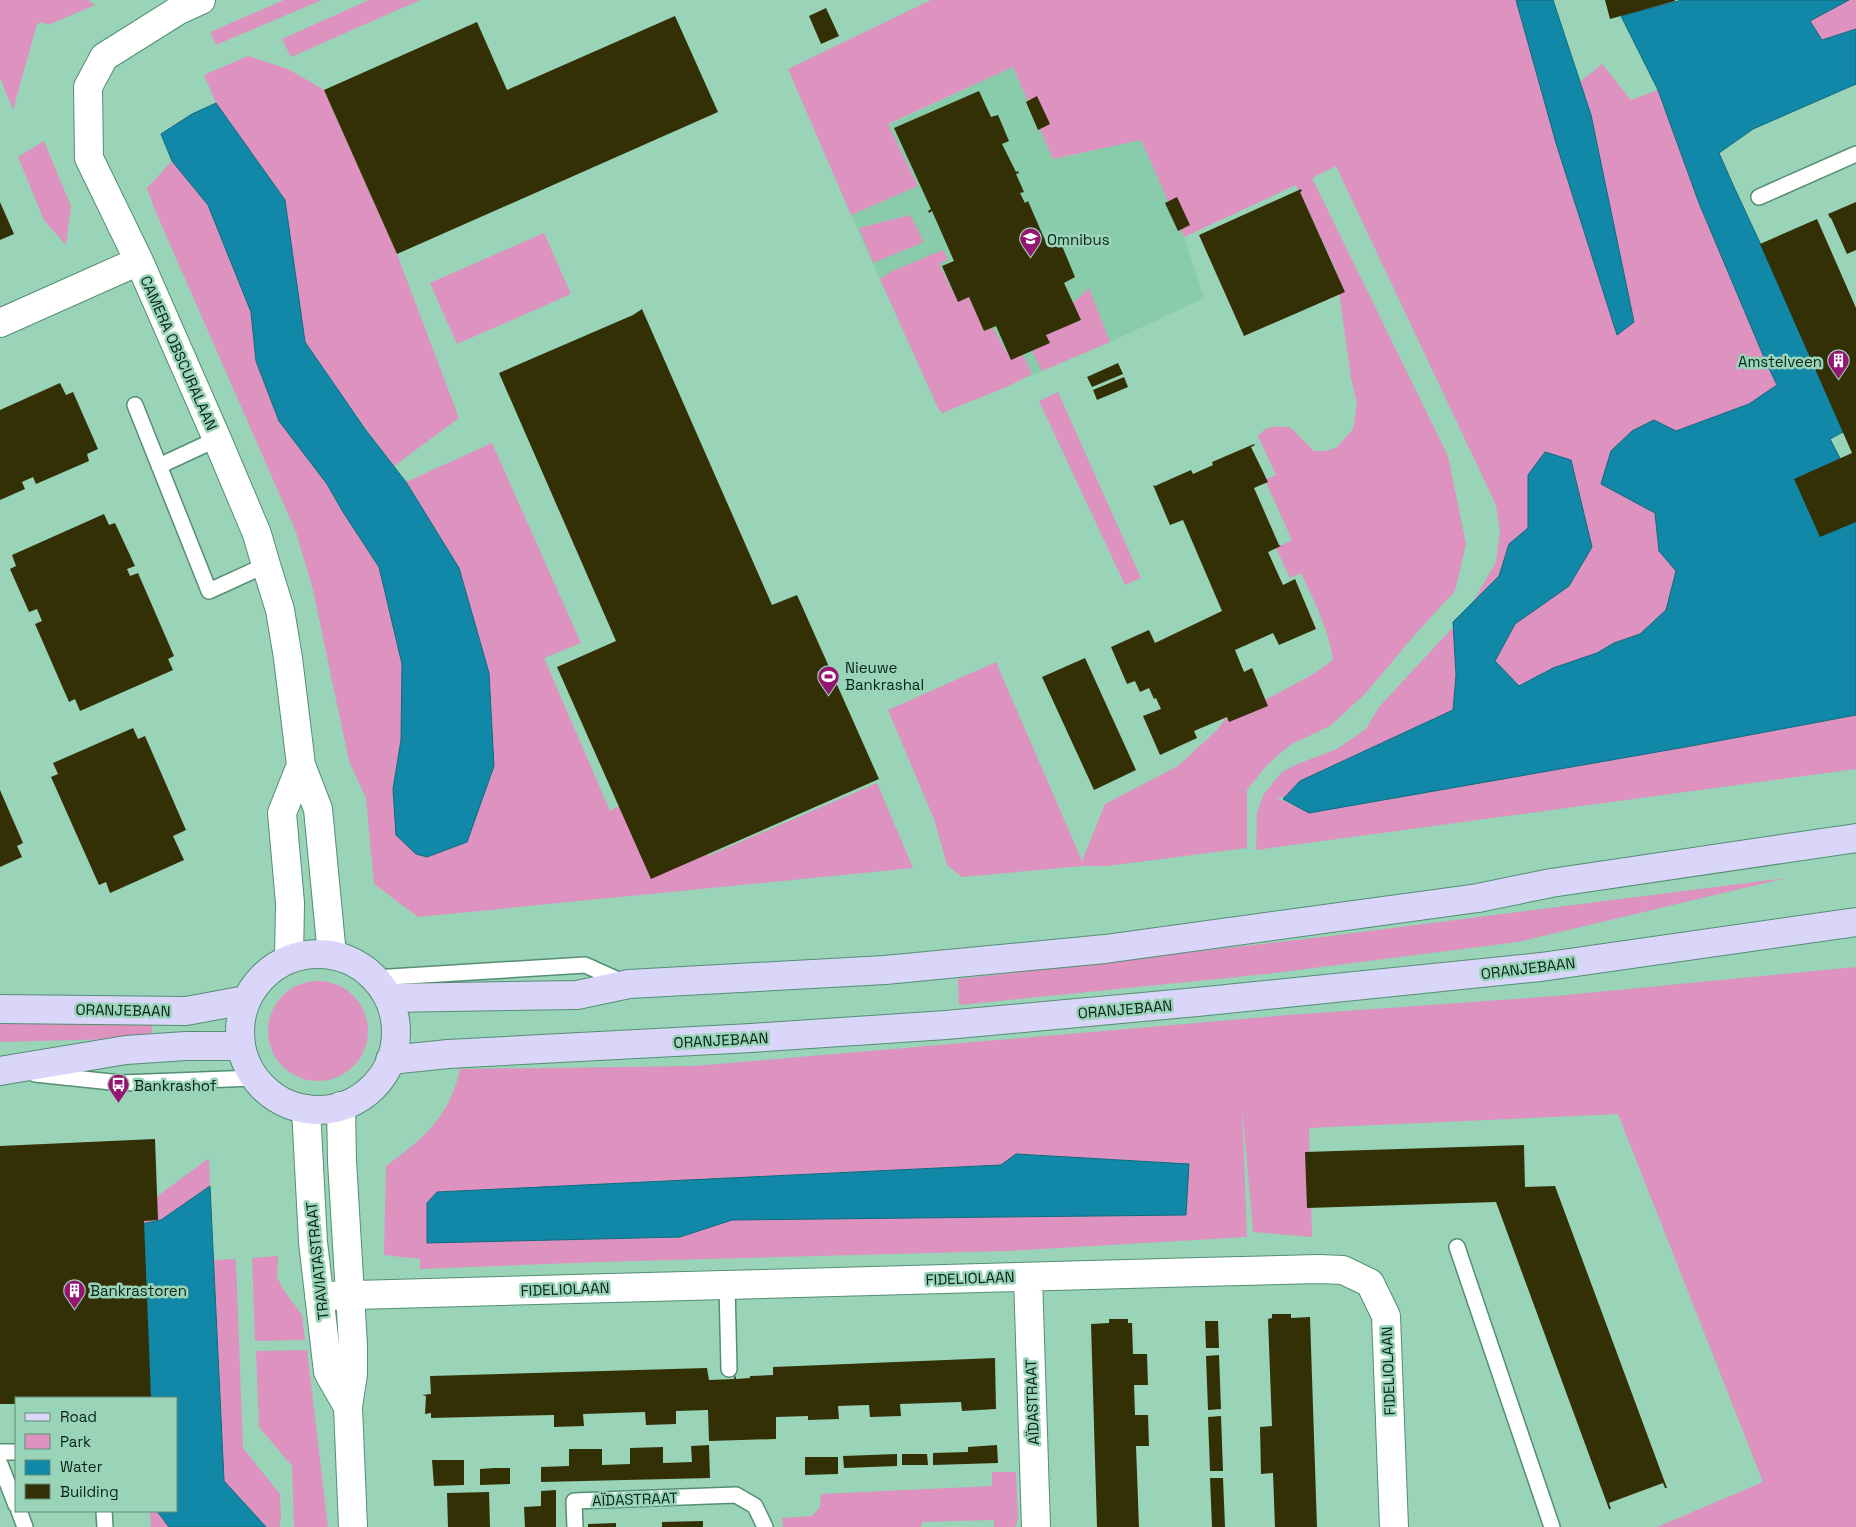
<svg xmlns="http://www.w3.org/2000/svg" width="1856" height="1527" font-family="'Space Grotesk',sans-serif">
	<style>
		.built { fill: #88ccac }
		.green { fill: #dd92bf; fill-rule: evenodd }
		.water { fill: #1288a8; stroke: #106a7d }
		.building { fill: #343006 }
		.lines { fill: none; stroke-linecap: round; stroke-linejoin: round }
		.lane-casing { stroke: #548e73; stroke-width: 18 }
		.street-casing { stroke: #548e73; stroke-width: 30 }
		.secondary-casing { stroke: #548e73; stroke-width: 30 }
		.lane { stroke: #fff; stroke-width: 15 }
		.street { stroke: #fff; stroke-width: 28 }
		.secondary { stroke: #d9d6f9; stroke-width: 28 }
		.labels { text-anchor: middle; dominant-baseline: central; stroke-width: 5; stroke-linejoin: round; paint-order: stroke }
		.poi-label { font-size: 15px; fill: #0a2318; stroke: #99d4b8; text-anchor: start }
		.street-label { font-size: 15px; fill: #0a2318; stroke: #99d4b8 }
	</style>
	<rect width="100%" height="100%" fill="#99d4b8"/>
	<path class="built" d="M1013,67L1053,159L1071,156L1141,139L1184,237L1204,298L1110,342L942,413L938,408L851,215L918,186L888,125Z"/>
	<path class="green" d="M0,0H88L95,5L48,25L43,22L37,24L13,110L0,78Z
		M284,0H322L216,45L210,32Z
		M369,0H420L291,57L282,39Z
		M931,0H1516L1556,143L1617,335L1634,322L1591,115L1580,82L1602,64L1631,100L1658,90L1699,203L1778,385L1749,404L1676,431L1602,484L1655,513L1659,551L1676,571L1666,610L1640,634L1614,643L1597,653L1553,668L1519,686L1495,661L1456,675L1453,710L1300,781L1284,798L1275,797L1310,813L1691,746L1856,715V769L1256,850L1257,812L1264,794L1281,773L1295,765L1337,749L1366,729L1379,707L1467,612L1496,562L1500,530L1496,505L1336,166L1312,178L1448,456L1466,544L1455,591L1418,631L1365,694L1330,726L1290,745L1267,765L1247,790V848L1107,866H1083L962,877L947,865L934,819L888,710L996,662L1082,861L1105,804L1178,766L1217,730L1227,717L1273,696L1315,673L1333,660C1329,629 1314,601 1301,573L1290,578L1276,548L1292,540L1265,480L1276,475L1258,436C1267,425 1277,426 1290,427L1314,451H1324L1336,448L1353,429L1357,403L1351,378L1336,270L1296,185L1184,237L1141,140L1053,159L1013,67L888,124L918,186L851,215L788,69Z
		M1849,0H1856V29L1822,40L1810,21Z
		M248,56L288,69L324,90L397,254L459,418L394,466L366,429L305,342L285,200L216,103L204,75Z
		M44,141L71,206L66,245L44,220L18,157Z
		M172,161L208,205L251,312L256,361L279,421L327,484L343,512L379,567L402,664L401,740L393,789L467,842L494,766L489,673L459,568L406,482L492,443L581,643L544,658L610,811L644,791L675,776L708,856L877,783L913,868L418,917L374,884L366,798L349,761L313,590L296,532L155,210L147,188Z
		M910,215L924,242L873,263L859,228Z
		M544,233L571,294L457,344L430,283Z
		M943,250L948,259L939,264L958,302L969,297L984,331L993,328L1011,360L1023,355L1032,374L1009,386L942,413L938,408L880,279L892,271Z
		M1089,288L1110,342L1042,371L1032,351L1049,343L1046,335L1080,320L1073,303Z
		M1058,392L1141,578L1125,585L1039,401Z
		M1786,878L1518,942L1266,974L959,1005L958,979L1330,936Z
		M1856,967V1527H1657L1763,1482L1618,1114L1309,1128L1312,1237L1253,1232L1242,1106L1247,1237L1006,1251L598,1262L420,1269V1259L384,1255L386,1166C424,1139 450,1116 460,1069L695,1066L1288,1015L1556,996ZM1016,1154L1189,1164L1186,1214L732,1220L680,1237L437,1192L1001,1165Z
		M268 1031a50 50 0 1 1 100 0a50 50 0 1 1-100 0Z
		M152,1019V1038L0,1042V1023Z
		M209,1158L210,1186L161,1220L141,1224L140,1209Z
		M278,1256L277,1277L283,1289L302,1315L305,1340L255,1341L252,1258Z
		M235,1259L236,1262L243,1448L280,1494L281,1520H280V1527H266L224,1481L214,1260Z
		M307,1350L328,1527H294L292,1466L259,1427L256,1351Z
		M992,1472H1016L1018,1520L1015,1527H994V1520L922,1522L921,1527H783L782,1518L812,1516L820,1507L821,1494L992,1486Z
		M150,1511H157L169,1527H151Z"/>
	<path class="water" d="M1516,0H1553L1591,115L1634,322L1617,335L1556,143Z
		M1682,0H1849L1810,21L1822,40L1856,29V84L1753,129L1719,153L1734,187L1847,430L1830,439L1856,489V715L1691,746L1309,813L1283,799L1300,781L1453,710L1456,675L1453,622L1499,576L1509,544L1528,528V475L1545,452L1571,460L1592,547L1569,586L1515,624L1495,661L1519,686L1553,668L1597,653L1614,643L1640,634L1666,610L1676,571L1659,551L1655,513L1601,484L1611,451L1632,431L1654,420L1676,431L1749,404L1777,385L1766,362L1699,203L1658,90L1621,16Z
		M216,103L285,200L305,342L365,429L406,482L459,568L489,673L494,766L467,842L427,857L416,854L396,835L393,789L401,740L402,664L379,567L343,512L327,484L279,421L256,361L251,312L208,205L172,161L161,134L192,114Z
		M1016,1154L1189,1164L1186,1215L732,1220L680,1237L427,1243V1203L437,1192L1001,1165Z
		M210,1186L224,1481L266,1527H169L157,1511H176V1398H147L141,1224L161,1220Z"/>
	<path class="building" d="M1605,0H1675V1L1610,19Z
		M826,8L839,36L821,44L809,16Z
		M675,16L718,112L397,254L324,90L477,22L507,90Z
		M979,91L991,117L998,115L1009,141L1002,144L1016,172L1018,171L1019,173L1016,174L1024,192L1020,193L1025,203L1028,201L1048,247L1060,241L1075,277L1064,283L1081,320L1046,335L1050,343L1011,360L996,326L984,331L969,297L958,302L942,266L954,261L932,211L929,213L928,211L931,209L894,128Z
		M1037,96L1050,124L1038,130L1026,102Z
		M1301,189L1302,191L1300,192L1345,292L1244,336L1199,235Z
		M1177,197L1190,225L1178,231L1165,203Z
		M0,202L14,234L0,240Z
		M1856,202V250L1847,254L1831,218H1830L1828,214Z
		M1817,219L1856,308V522L1820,537L1794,479L1852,453L1760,244Z
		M642,309L772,605L797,595L879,779L651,879L557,667L616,641L499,373L633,315Z
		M1118,363L1123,374L1092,387L1087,377Z
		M1124,377L1128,387L1097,400L1093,390Z
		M60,383L66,395L73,392L98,449L87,454L89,461L36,484L33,477L22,482L25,489L0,500V410Z
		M1254,444L1255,445L1251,447L1268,482L1254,488L1279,545L1281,546L1268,552L1283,585L1295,579L1316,629L1279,645L1273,633L1235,650L1244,672L1252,668L1268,706L1229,722L1227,717L1194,731L1197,738L1160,755L1143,716L1161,709L1156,698L1154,699L1149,688L1140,692L1135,681L1127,684L1111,647L1149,630L1155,643L1222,611L1183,520L1170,525L1153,485L1155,486L1191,470L1193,474L1213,465L1212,462Z
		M104,514L109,525L115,523L135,566L127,569L130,576L138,573L174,656L168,659L173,670L80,711L75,699L69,702L35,624L42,621L37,609L29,612L10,569L16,566L12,555Z
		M1085,658L1136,770L1094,790L1042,677Z
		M133,728L138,739L145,736L186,830L173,836L184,860L110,893L106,882L99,885L51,777L58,774L53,763Z
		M0,790L23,843L17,846L22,857L0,867Z
		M155,1139L158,1220L144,1221L151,1398H16V1404H0V1146Z
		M1524,1145L1525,1187L1555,1186L1667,1488H1665L1663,1483L1609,1503L1611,1509H1609L1496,1202L1307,1208L1305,1152Z
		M1272,1314H1291V1318L1310,1317L1317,1527H1275L1273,1473L1261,1474L1260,1427L1272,1426L1268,1319L1272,1318Z
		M1109,1319H1128V1323H1132L1133,1354H1147L1148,1385H1134L1135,1415H1148L1149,1446H1136L1139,1527H1097L1091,1324L1109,1323Z
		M1205,1321H1218L1219,1348H1206Z
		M1219,1355L1221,1409L1208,1410L1206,1356Z
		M995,1358L996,1409L962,1411L961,1402L900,1404L901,1416L870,1417L869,1405L838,1406L839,1419L808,1420V1416L776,1417V1439L709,1441L708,1410L676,1411V1424L646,1425L645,1412L583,1414L584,1426L554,1427V1415L431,1418V1413L425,1414L426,1396L422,1395L431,1394L430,1376L707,1368L709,1380L734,1379L735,1374L736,1379L750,1378V1376L773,1375V1367Z
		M1221,1416L1223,1471H1210L1208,1417Z
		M709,1445L710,1478L541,1482V1467L569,1466V1449H602V1465L630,1464V1448L663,1447V1463L692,1462L691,1446Z
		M997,1445L998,1463L933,1465V1453L968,1452V1447Z
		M897,1454V1466L844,1468L843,1456Z
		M902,1454H927L928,1465H902Z
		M805,1457H838V1474L805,1475Z
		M432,1460H464V1485L434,1486Z
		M495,1468H510V1484L480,1485V1469Z
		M1210,1478H1223L1225,1527H1212Z
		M556,1490V1527H525L524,1507L541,1506V1491Z
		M489,1492L490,1527H448L447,1493Z
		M703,1521V1527H662V1522Z
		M616,1523V1527H588V1524Z"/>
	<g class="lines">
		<defs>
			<path id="lane" d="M1759,197L1856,154
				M135,405L209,591L266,565
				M159,466L217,439
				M374,978L585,965L625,983
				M35,1074L121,1083L254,1078
				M1457,1247L1552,1527
				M727,1285L729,1369
				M0,1452H16
				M0,1464L16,1505
				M19,1511L25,1527
				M104,1511L105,1527
				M575,1527L574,1501L736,1495L755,1506L765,1527"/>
			<path id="street" d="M201,0L179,10L104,57L88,87L89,158L139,261L217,439L257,534L266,565L280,610L288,658L301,765L318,809L332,955
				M0,323L139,261
				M289,958L290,903L282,813L301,765
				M341,1106L342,1161L353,1345V1374L348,1407L353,1527
				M306,1109L313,1242L328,1372L348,1407
				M1028,1277L1036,1527
				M319,1296L1201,1272L1319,1269L1343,1270L1370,1283L1386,1316L1394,1527"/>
			<path id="secondary" d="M240 1032a78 78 0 1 1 156 0a78 78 0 1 1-156 0Z
				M389,998L577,995L629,984L885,970L1105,949L1478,898L1551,883L1856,838
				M0,1009L186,1011L246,1000
				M390,1060L448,1054L751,1038L946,1025L1197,1002L1541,967L1856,922
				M0,1071L126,1050L186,1046H240"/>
		</defs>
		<use href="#lane" class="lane-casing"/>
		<use href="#street" class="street-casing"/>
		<use href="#secondary" class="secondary-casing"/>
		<use href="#lane" class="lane"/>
		<use href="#street" class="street"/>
		<use href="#secondary" class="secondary"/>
	</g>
	<defs>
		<symbol id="school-pin" viewBox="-11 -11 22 30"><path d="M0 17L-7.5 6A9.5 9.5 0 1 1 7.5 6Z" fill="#951670" stroke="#99d4b8"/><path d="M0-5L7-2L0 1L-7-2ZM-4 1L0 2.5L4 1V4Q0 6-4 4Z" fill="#fff"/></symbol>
		<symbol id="building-pin" viewBox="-11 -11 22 30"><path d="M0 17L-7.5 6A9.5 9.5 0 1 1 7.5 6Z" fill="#951670" stroke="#99d4b8"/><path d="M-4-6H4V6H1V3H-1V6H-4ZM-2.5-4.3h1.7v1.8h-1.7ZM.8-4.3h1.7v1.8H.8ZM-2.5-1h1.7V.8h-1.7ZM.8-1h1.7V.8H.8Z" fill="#fff"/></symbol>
		<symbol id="stadium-pin" viewBox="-11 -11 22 30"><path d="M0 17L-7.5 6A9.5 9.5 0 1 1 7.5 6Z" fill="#951670" stroke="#99d4b8"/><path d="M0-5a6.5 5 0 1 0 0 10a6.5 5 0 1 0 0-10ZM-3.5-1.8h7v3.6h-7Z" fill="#fff"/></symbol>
		<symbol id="bus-pin" viewBox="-11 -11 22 30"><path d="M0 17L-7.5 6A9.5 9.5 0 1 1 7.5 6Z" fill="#951670" stroke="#99d4b8"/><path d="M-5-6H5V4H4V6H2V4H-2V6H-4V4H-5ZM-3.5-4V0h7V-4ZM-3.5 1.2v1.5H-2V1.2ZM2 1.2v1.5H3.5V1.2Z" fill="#fff"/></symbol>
	</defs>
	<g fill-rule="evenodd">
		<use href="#school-pin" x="1018" y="226" width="25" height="34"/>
		<use href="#building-pin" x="1826" y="348" width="25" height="34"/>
		<use href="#stadium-pin" x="816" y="664" width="25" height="34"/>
		<use href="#bus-pin" x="106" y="1072" width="25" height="34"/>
		<use href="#building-pin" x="62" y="1278" width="25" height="34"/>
	</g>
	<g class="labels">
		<g class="poi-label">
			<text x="1047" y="239">Omnibus</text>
			<text x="1822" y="361" text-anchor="end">Amstelveen</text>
			<text x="845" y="667">Nieuwe<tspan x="845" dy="17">Bankrashal</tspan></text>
			<text x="134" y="1085">Bankrashof</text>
			<text x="90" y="1290">Bankrastoren</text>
		</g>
		<g class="street-label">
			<text transform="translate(179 353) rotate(66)">CAMERA OBSCURALAAN</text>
			<text transform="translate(1528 968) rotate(-7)">ORANJEBAAN</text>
			<text transform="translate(1125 1009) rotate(-5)">ORANJEBAAN</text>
			<text transform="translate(123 1010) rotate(1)">ORANJEBAAN</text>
			<text transform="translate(721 1040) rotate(-3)">ORANJEBAAN</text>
			<text transform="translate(317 1261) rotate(-96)">TRAVIATASTRAAT</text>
			<text transform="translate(970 1278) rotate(-2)">FIDELIOLAAN</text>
			<text transform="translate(565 1289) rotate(-2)">FIDELIOLAAN</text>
			<text transform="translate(1388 1371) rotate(-92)">FIDELIOLAAN</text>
			<text transform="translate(1032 1402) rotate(-92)">AÏDASTRAAT</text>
			<text transform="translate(635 1499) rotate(-2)">AÏDASTRAAT</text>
		</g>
	</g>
	<rect x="15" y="1397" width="162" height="115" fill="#99d4b8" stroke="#608d78"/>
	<rect x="25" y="1413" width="25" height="8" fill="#d9d6f9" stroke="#608d78"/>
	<text x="60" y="1422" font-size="15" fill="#0a2318">Road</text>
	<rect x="25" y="1434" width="25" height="15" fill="#dd92bf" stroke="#608d78"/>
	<text x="60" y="1447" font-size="15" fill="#0a2318">Park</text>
	<rect x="25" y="1460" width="25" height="15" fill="#1288a8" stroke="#608d78"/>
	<text x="60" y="1472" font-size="15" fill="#0a2318">Water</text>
	<rect x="25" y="1484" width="25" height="15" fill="#343006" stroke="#608d78"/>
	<text x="60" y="1497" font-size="15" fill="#0a2318">Building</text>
</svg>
